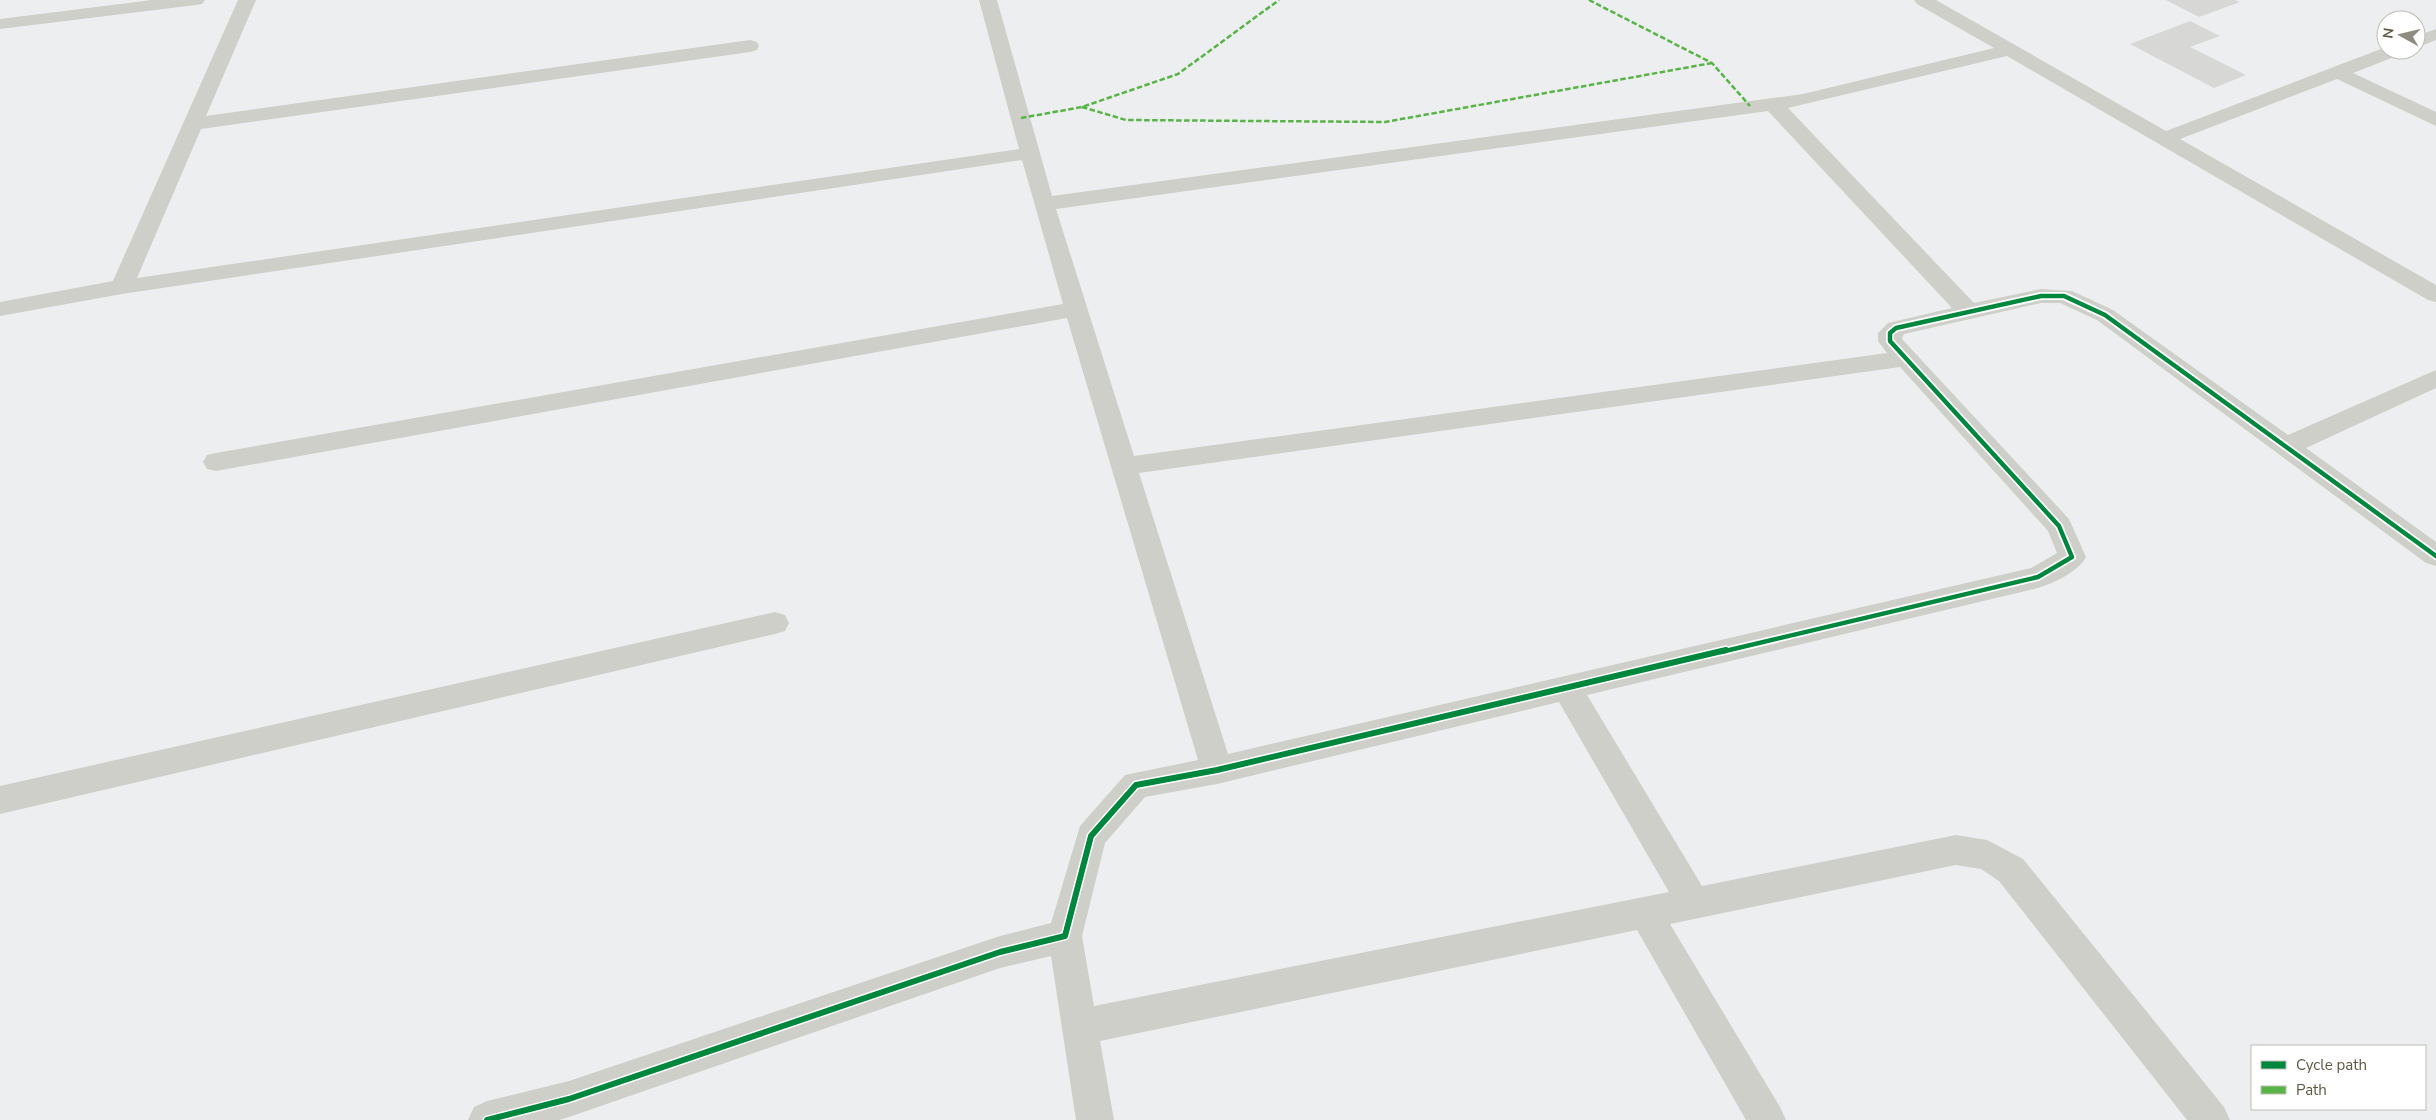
<svg xmlns="http://www.w3.org/2000/svg" width="2436" height="1120" font-family="'Nunito Sans',sans-serif">
	<style>
		.building { fill: #d7d8d5 }
		.lines { fill: none; stroke-linecap: round; stroke-linejoin: round }
		.minor { fill: #cfcfc9; fill-rule: evenodd }
		.quiet { stroke: #58b447; stroke-width: 2.5; stroke-dasharray: 5.5 2.5; stroke-linecap: butt }
		.cycleway-far1-casing { stroke: #fff; stroke-width: 8 }
		.cycleway-casing { stroke: #fff; stroke-width: 9 }
		.cycleway-far1 { stroke: #00873e; stroke-width: 4.5 }
		.cycleway { stroke: #00873e; stroke-width: 6 }
	</style>
	<rect width="100%" height="100%" fill="#edeeef"/>
	<path class="building" d="M2166,0H2235L2240,2L2199,17Z
		M2190,21L2220,36L2190,47L2246,75L2214,88L2130,44Z"/>
	<g class="lines">
		<path class="minor" d="M152,0H205L202,4L196,5L0,29V19Z
			M238,0H256L206,116L750,40L757,42L759,46L757,50L750,52L201,129L137,278L1019,149L979,0H997L1052,196L1803,94L1994,48L1917,4L1914,0H1936L2166,131L2386,47V50H2404L2402,54L2353,73L2436,112V126L2337,79L2180,139L2436,285V302L2428,300L2007,56L1788,108L1974,303L2041,289L2072,291L2113,310L2288,435L2436,370V388L2306,448L2436,542V566L2426,563L2097,320L2060,303H2041L1904,334L1902,339L2069,519L2086,557C2078,572 2054,583 2038,588L1587,695L1702,886L1956,835L1987,840L2023,859L2224,1107L2230,1120H2187L1999,881L1981,869L1956,865L1670,924L1780,1107L1786,1120H1746L1637,930L1100,1041L1114,1120H1076L1051,956L1000,968L569,1117L559,1120H468L474,1107L487,1101L569,1081L1000,936L1051,923L1080,826L1125,775L1198,760L1067,318L216,471L207,469L203,462L207,455L216,453L1063,304L1022,160L122,294L0,316V302L113,281ZM1768,111L1952,308L1888,323L1878,333V341L1887,353L1134,456L1056,209ZM1900,367L2048,531L2057,553L2031,568L1228,754L1139,473ZM1559,702L1669,892L1094,1006L1082,936L1105,843L1145,797L1217,784Z
			M2436,29V40L2416,48V36Z
			M775,612L785,615L789,623L785,631L775,634L0,814V786Z"/>
		<path class="quiet" d="M1589,0L1712,63L1750,106
			M1082,107L1126,120L1385,122L1712,63
			M1021,118L1082,107L1178,74L1279,0"/>
		<defs>
			<path id="cycleway-far1" d="M1721,652L2038,577L2072,557L2059,526L1890,341V333L1896,328L2041,296H2064L2105,315L2436,556"/>
			<path id="cycleway" d="M487,1120L569,1099L1000,952L1065,936L1091,836L1136,785L1217,770L1726,650"/>
		</defs>
		<use href="#cycleway-far1" class="cycleway-far1-casing"/>
		<use href="#cycleway" class="cycleway-casing"/>
		<use href="#cycleway-far1" class="cycleway-far1"/>
		<use href="#cycleway" class="cycleway"/>
	</g>
	<rect x="2251" y="1045" width="175" height="65" fill="#ffffff" stroke="#bebcb4"/>
	<rect x="2261" y="1061" width="25" height="8" fill="#00873e" stroke="#bebcb4"/>
	<text x="2296" y="1070" font-size="15" fill="#5c5843">Cycle path</text>
	<rect x="2261" y="1086" width="25" height="8" fill="#58b447" stroke="#bebcb4"/>
	<text x="2296" y="1095" font-size="15" fill="#5c5843">Path</text>
	<g transform="translate(2401 35) rotate(278)"><circle r="24" fill="#ffffff" stroke="#bebcb4"/>
	<path d="M0-4L9 19L0 12L-9 19Z" fill="#8f8c7f"/>
	<text y="-8" font-size="14" font-weight="bold" text-anchor="middle" fill="#5c5843">N</text>
	</g>
</svg>
